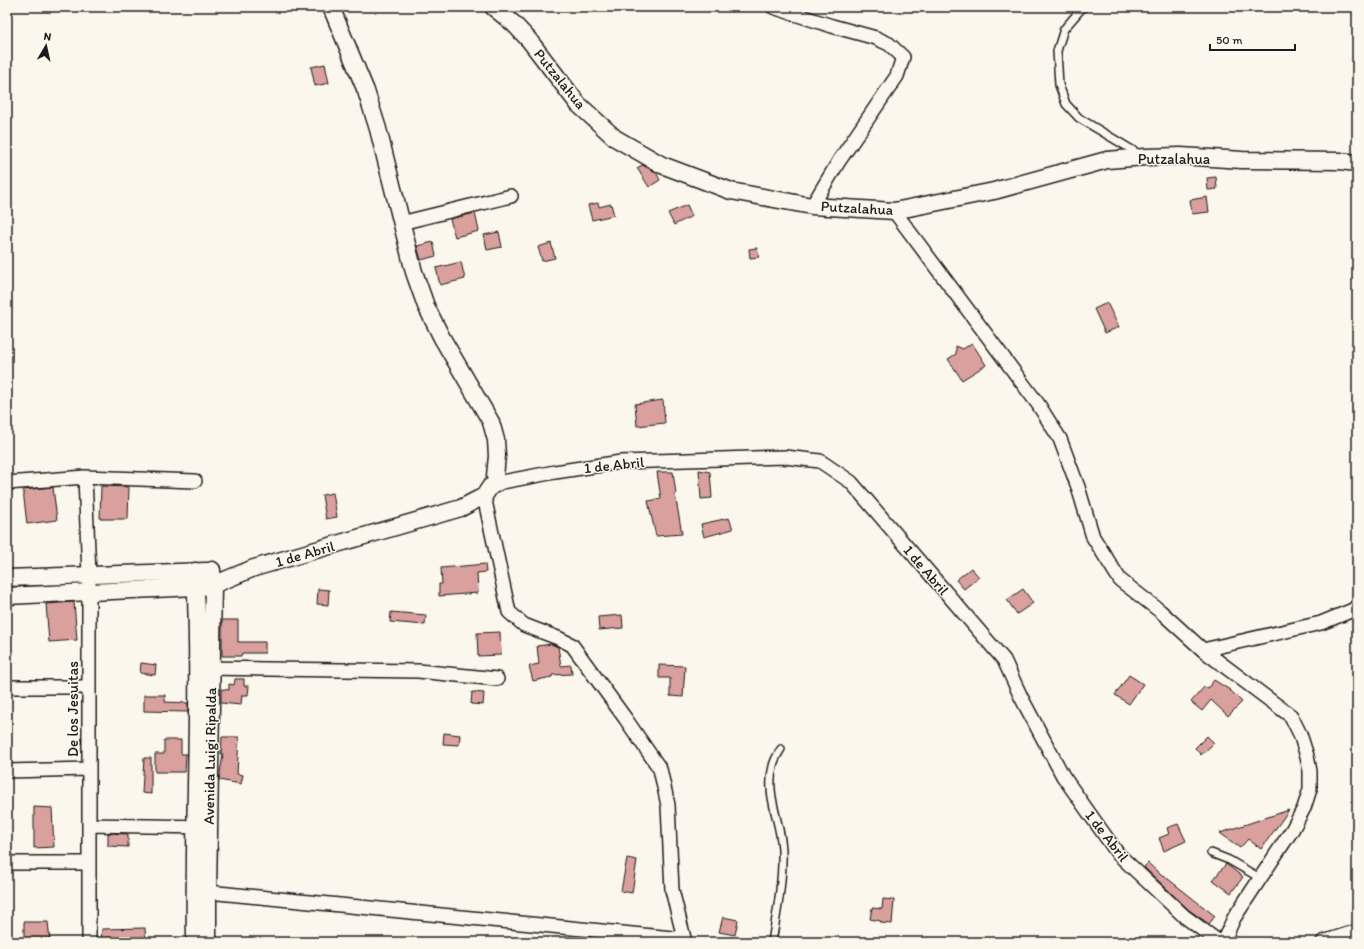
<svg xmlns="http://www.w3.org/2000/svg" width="1364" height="949" font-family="Itim,sans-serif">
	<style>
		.building { fill: #daa09e; stroke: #1c1c1c }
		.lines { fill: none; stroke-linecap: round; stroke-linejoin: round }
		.service-casing { stroke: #1c1c1c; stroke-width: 10 }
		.minor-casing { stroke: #1c1c1c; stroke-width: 16 }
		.tertiary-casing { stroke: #1c1c1c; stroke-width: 19 }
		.service { stroke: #fbf7ec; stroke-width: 7 }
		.minor { stroke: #fbf7ec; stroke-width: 13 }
		.tertiary { stroke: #fbf7ec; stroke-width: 16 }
		.labels { text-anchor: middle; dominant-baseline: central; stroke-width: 3; stroke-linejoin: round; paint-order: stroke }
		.street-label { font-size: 15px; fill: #1c1c1c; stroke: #fbf7ec }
	</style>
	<rect width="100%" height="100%" fill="#fbf7ec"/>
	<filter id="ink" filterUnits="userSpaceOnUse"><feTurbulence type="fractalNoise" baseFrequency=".025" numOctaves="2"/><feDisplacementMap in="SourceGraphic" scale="8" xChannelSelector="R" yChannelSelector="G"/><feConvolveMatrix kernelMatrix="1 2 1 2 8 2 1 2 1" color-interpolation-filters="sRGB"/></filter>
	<g filter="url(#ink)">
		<path class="building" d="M325,64L329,83L315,86L311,67Z
			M642,165L656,172L660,180L649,187L637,168Z
			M1216,177L1217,189L1208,190L1207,178Z
			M1207,197L1209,212L1192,214L1190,200Z
			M598,203L599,207L611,204L614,215L592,220L588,205Z
			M687,205L692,216L674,225L668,213Z
			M475,213L479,231L455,237L450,219Z
			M499,232L502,247L487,250L484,235Z
			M433,242L436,256L421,260L417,246Z
			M551,243L555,258L542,261L538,247Z
			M757,248L759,257L750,258L749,249Z
			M461,262L465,279L440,285L436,268Z
			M1107,303L1119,327L1105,333L1094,309Z
			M972,343L986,365L962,380L948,359L956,354V346L963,349Z
			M663,400L665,423L637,426L635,404Z
			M699,470L710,472L712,498L701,499Z
			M657,472H673L676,494H675L682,534L656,536L648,501L661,499Z
			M101,486L129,487L128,519H100Z
			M53,487L57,520L27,524L23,490Z
			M333,493L337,517L326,519L322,495Z
			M729,518L733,529L704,537L701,524Z
			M485,564L486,572L477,573L478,593L439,596V584H442L441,568Z
			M971,568L979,577L964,589L956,580Z
			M318,589L329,590L328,605L317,604Z
			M1023,589L1033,603L1017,614L1007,600Z
			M74,602L77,640L49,642L46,604Z
			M391,612L426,615L425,625L390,622Z
			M622,615L623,628L599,630L598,617Z
			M222,620H238V642H265V653H242L241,656H222Z
			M500,632L501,655L478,656L477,633Z
			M551,644L558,647L561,666L571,665L572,674L552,675V677L533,681L529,666L539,664L537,646Z
			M141,663L156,665L155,675L140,673Z
			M659,665L685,666L683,697L670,696V678H659Z
			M1129,675L1143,684L1129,704L1115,695Z
			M235,679H244V686H249L248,695H242L241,705L221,703V689L229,690V684L234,685Z
			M1214,680L1230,690L1242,702L1228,716L1211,700L1202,711L1191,702L1204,687L1208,688Z
			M472,692L484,693L483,705L471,704Z
			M144,695H165V702L188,703V712L144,711Z
			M444,733L460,735L459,745L443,744Z
			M1207,736L1214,743L1201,755L1195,748Z
			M222,737H239L237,774L243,775L241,784L219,780L223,754H221Z
			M164,740H181V754H186L185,772H155V754H164Z
			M144,758H151V794L142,793Z
			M34,807L52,808L54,847L34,848Z
			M1289,810L1261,849L1248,839L1240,848L1220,833Z
			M1178,824L1186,841L1164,851L1159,838L1169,834L1167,828Z
			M108,833L128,834V847L108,846Z
			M627,858L637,860L632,893L621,891Z
			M1148,863L1162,876L1163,875L1215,916L1209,924L1189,910L1144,867Z
			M1226,864L1243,877L1231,893L1213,880Z
			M883,899L894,900L892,924L881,923V921L870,919L872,908L882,909Z
			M723,917L738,920L735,935L719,932Z
			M24,922H48L50,941L24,942Z
			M145,928L146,942H101L102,929Z"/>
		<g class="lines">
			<defs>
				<path id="service" d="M1083,7L1064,29L1057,51L1059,85L1066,104L1079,118L1139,154
					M1211,853L1229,860L1260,878
					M772,942C777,912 783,881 782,850C781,822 765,795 773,766C774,760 778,754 781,749"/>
				<path id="minor" d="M773,7L832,26L876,38L889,44L903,57L897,76L839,161L812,206
					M894,211L1038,404L1060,439L1078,487L1093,537L1120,580L1160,611L1203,650L1291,716L1300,734L1307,756L1310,771V789L1304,808L1292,830L1234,918L1223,942
					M401,223L511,196
					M85,477L89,575V942
					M7,483L85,477L195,481
					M497,483L555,472L621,462L785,457L820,461L851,482L1004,660L1021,697L1063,776L1118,854L1184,916L1219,942
					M484,496L509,612L524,625L558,638L572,645L625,718L660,769L668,805L672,890L685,942
					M1203,650L1321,623L1353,610L1357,606
					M202,668L418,671L497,679
					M7,687H89
					M7,771L89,769
					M89,825L205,827
					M7,863H89
					M208,892L683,939
					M1323,942L1357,931"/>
				<path id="tertiary" d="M493,7L514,24L529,40L578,104L615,138L662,165L731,191L812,206L894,211L994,191L1107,160L1145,157L1181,156L1242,160L1340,161L1357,163
					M7,578L206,571
					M7,596L196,587L213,585L254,568L461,508L484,496L490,487L497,483L495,476L497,456L496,440L491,422L442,338L426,306L414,272L378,129L366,91L331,7
					M195,942C193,818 201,695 195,571
					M208,942V892L213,585L212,570"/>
			</defs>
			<use href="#service" class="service-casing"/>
			<use href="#minor" class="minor-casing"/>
			<use href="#tertiary" class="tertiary-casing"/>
			<use href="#service" class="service"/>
			<use href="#minor" class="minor"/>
			<use href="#tertiary" class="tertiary"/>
		</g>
	</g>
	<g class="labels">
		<g class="street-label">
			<text transform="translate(560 79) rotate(51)">Putzalahua</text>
			<text x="1174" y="159">Putzalahua</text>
			<text transform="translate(857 208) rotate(3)">Putzalahua</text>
			<text transform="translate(614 465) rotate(-6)">1 de Abril</text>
			<text transform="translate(305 554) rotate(-16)">1 de Abril</text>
			<text transform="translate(926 570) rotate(49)">1 de Abril</text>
			<text transform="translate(73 709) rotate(-90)">De los Jesuitas</text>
			<text transform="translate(210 756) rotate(-89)">Avenida Luigi Ripalda</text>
			<text transform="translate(1107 836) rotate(52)">1 de Abril</text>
		</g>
	</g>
	<rect width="1364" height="949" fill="none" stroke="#fbf7ec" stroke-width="24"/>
	<rect x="12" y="12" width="1340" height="925" fill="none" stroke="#1c1c1c" stroke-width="1.5" filter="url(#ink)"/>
	<g transform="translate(46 46) rotate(9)" stroke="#fbf7ec" stroke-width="3" paint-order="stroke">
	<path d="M0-3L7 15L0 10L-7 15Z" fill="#1c1c1c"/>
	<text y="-6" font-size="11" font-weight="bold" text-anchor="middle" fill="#1c1c1c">N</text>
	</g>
	<path d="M1210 44v6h85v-6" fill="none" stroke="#1c1c1c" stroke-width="2"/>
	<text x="1216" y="44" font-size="12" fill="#1c1c1c" stroke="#fbf7ec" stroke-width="3" paint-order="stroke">50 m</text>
</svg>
